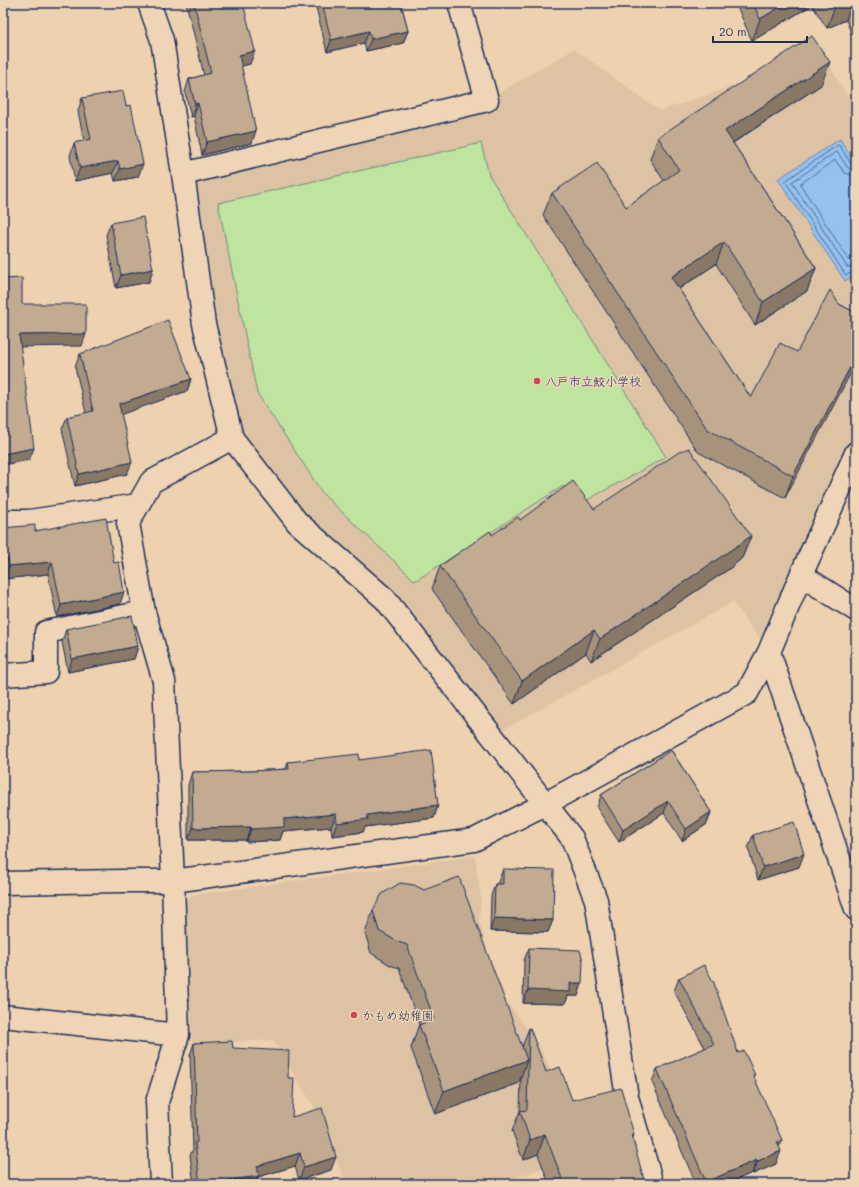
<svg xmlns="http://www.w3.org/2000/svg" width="859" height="1187" font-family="Mali,'Klee One',sans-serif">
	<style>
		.built { fill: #ddc3a4 }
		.green { fill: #bee49f; stroke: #6c8a7e }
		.water { fill: #95c1ee; stroke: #6487b4 }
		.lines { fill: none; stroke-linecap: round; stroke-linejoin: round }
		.shore { stroke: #4c6998; stroke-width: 1 }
		.street-casing { stroke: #1b2f5e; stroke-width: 25 }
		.street { stroke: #efd4b6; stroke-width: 22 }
		.wall { fill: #a7937c; stroke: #1b2f5e }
		.shaded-wall { fill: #887865; stroke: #1b2f5e }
		.building { fill: #c2ab90; stroke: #1b2f5e }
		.poi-dot { fill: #d1495b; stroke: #efd4b6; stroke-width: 1.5 }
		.labels { text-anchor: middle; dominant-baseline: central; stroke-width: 3; stroke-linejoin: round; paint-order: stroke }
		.poi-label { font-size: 12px; fill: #1b2f5e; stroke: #efd4b6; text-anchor: start }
	</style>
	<rect width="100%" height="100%" fill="#eed1ae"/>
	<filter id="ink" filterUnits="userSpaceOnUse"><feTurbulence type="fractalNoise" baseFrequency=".025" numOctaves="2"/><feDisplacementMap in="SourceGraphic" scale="8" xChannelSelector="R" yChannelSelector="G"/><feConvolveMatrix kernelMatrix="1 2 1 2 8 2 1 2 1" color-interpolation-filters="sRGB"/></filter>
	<g filter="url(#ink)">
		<path class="built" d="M574,49L660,111L824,55L856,112V453L769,652L733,602L492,736L232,438L183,174L487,100Z
			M475,856L481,898L479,920L498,989L538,1044L568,1104L580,1154L499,1184H346L319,1115L273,1040L192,1044L185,903L192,895Z"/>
		<path class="green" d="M481,143L489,175L666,457L578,505L563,486L415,581L323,494L257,393L218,203Z"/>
		<path class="water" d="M840,139L856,164V274L845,281L778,179Z"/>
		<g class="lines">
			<path class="shore" d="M856,165L851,164L840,146L838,145L785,181L845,274L847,275L856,271
				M856,170L848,168L838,153L836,152L792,182L847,267L856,266
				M856,176L845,173L835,160L800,184L849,260H856"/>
			<defs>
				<path id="street" d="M149,3L162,40L183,174L204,324L232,438L297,522L385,599L572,838L596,900L627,1097L652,1184
					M183,174L487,100L459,3
					M3,521H29L138,505
					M801,575L856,610
					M769,652L856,909
					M3,675L46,672V632L144,612
					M3,883L121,881H173L474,840L545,804L747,693L769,652L801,575L856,453
					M3,1016L178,1035
					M161,1184L157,1102L178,1035L173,881L164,681L144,612L128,523L151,482L232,438"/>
			</defs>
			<use href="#street" class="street-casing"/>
			<use href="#street" class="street"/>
		</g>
		<path class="wall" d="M186,3H243L250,64L241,66L252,143L202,155L194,116L191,117L185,92L189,79L204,75Z
			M317,3H401L408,31L403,43L366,51L364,43L327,52L316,7Z
			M737,3H856V46L846,20L827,28L812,5L752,41L736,4Z
			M821,85L733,143L816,268L807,291L755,325L716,264L679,289L751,398L797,352L839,304L856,313L785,498L698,452L543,215L552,193L626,207L664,181L650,159L658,137Z
			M82,98L138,177L115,181L113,173L75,181L70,156L74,143L84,141L78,111Z
			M111,223L153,269L149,282L116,288L106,235Z
			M80,354L191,379L187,391L121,414L127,474L75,486L62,429L67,417L86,413L75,367Z
			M594,509L751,536L742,558L729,569L591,661L586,653L514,704L432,589L440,566L492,535L520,520Z
			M3,528L120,604L57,617L48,574L4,579L3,571Z
			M66,629L138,646L134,659L68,672L62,642Z
			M671,750L711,812L707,824L682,841L664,813L619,842L597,808L601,795Z
			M359,760L438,805L434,818L365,827L363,832L332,836L331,827L283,831L280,840L246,842V840H188V785L192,772L251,771L286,769L288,762Z
			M753,835L799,867L758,880L748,848Z
			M503,869L553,920L548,932L490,931L491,896L495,884H498V882Z
			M373,910L522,1047L529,1028L546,1072L572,1100L634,1135L633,1138L642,1184H549L538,1154L523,1160L512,1131L520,1111L521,1077L519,1083L435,1114L411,1048L419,1024L399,968L390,965L371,953L365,933Z
			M529,948L582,983L578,996H568L565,1004L523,1003L524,960Z
			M679,978L738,1053L754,1077L779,1148L776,1164L753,1174L752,1173L726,1184H696L652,1082L657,1069L705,1048L674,991Z
			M194,1043L233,1048L288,1078L292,1117L331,1170L299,1180L295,1166L258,1177L256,1184H194L190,1155L193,1149L190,1055Z"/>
		<path class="shaded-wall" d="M787,3H813L812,5L752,41L760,19Z
			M842,3H852L846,20L827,28L835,6Z
			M369,31L364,43L327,52L331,40Z
			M408,31L403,43L366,51L371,39Z
			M255,51L250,64L234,68L239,55Z
			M830,62L821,85L717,153L725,131Z
			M198,103L194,116L191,117L195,104Z
			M256,131L252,143L202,155L207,142Z
			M118,161L113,173L75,181L80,168Z
			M143,164L138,177L115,181L120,169Z
			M724,242L716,264L663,299L671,277Z
			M816,268L807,291L755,325L763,302Z
			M153,269L149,282L116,288L121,275Z
			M86,334L82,346L15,347L19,335Z
			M856,356V363L785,498L793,476Z
			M191,379L187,391L114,417L119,404Z
			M34,448L29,460L3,465V454Z
			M132,462L127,474L75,486L79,474Z
			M751,536L742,558L729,569L591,661L600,639Z
			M8,558L3,571V559Z
			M52,562L48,574L4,579L9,566Z
			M124,592L120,604L57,617L61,605Z
			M594,630L586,653L514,704L522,681Z
			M138,646L134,659L68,672L72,659Z
			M668,801L664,813L619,842L623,830Z
			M438,805L434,818L365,827L363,832L332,836L337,823L367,815Z
			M711,812L707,824L682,841L686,829Z
			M336,814L331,827L283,831L280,840L246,842L251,829L284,819Z
			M251,827L246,840H188L193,828Z
			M804,854L799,867L758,880L763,867Z
			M494,918L553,920L548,932L490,931Z
			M570,983H582L578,996H568L565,1004L523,1003L528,990Z
			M527,1060L519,1083L435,1114L444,1091Z
			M545,1134L538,1154L523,1160L530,1140Z
			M782,1140L777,1152V1142Z
			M781,1151L776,1164L753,1174L758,1161Z
			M300,1153L295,1166L258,1177L256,1184H228L230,1180L257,1166Z
			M336,1157L331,1170L299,1180L304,1167Z
			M757,1160L752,1173L726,1184H705L706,1182Z
			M644,1180L642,1184H629Z"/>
		<path class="building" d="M194,3H243L255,51L239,55L256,131L207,142L198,103L195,104L189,79L211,73Z
			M322,3H401L408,31L371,39L369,31L331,40Z
			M753,3H787L760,19Z
			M833,3H842L835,6Z
			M812,36L830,62L725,131L816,268L763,302L724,242L671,277L751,398L780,343L797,352L830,290L839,304L856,313V356L793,476L707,429L552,193L597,163L626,207L679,170L658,137Z
			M123,91L126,106L131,105L143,164L120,169L118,161L80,168L74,143L91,139L82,98Z
			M143,217L153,269L121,275L111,223Z
			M22,278V304H86V334L19,335L34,448L3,454V279Z
			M168,320L191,379L119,404L132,462L79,474L67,417L93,411L80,354Z
			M689,448L751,536L737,546L600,639L594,630L522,681L440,566L490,531L492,535L518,517L520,520L573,481L594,509L679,452Z
			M3,468L5,485H3Z
			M106,518L114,563L119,562L124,592L61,605L52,562L9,566L8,558L3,559V528L35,525V531Z
			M132,616L138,646L72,659L66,629Z
			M431,750L438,805L367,815L368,819L337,823L336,814L284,819V827L251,829V827L193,828L192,772L251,771L289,769L288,762L359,754V760Z
			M671,750L711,812L686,829L668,801L623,830L601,795Z
			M794,822L804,854L763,867L753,835Z
			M503,869L554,870L553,920L494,918L495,884H503Z
			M459,877L527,1060L444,1091L419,1025L434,1019L407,945L398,942L379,931L373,910L382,894L400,883L414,885L424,890Z
			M529,948L580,950L583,961L582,983H570V992L528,990Z
			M704,965L714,983L738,1053L744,1051L755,1075H753L782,1140L777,1142L781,1151L758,1161L757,1160L706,1182L657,1069L714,1044L679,978Z
			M529,1028H530L546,1072L560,1067L572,1100L621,1088L634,1135L632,1136L644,1180L629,1184H564L545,1134L530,1140L520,1111L527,1110Z
			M232,1041L233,1048L289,1051L288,1078H294L292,1117L322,1108L336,1157L304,1167L300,1153L257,1166L259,1176L230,1180L231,1184H200L195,1143L197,1142L194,1043Z"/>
	</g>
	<g class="poi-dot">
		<circle cx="537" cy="381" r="4"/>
		<circle cx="354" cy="1015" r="4"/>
	</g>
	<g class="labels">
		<g class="poi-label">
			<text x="545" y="381">八戸市立鮫小学校</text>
			<text x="362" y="1015">かもめ幼稚園</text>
		</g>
	</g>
	<rect width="859" height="1187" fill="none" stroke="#efd4b6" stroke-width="16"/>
	<rect x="8" y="8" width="843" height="1171" fill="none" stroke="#1b2f5e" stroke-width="1.5" filter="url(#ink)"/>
	<path d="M713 36v6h94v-6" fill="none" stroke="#1b2f5e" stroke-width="2"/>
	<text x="719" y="36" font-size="12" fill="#1b2f5e" stroke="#efd4b6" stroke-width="3" paint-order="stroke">20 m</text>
</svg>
